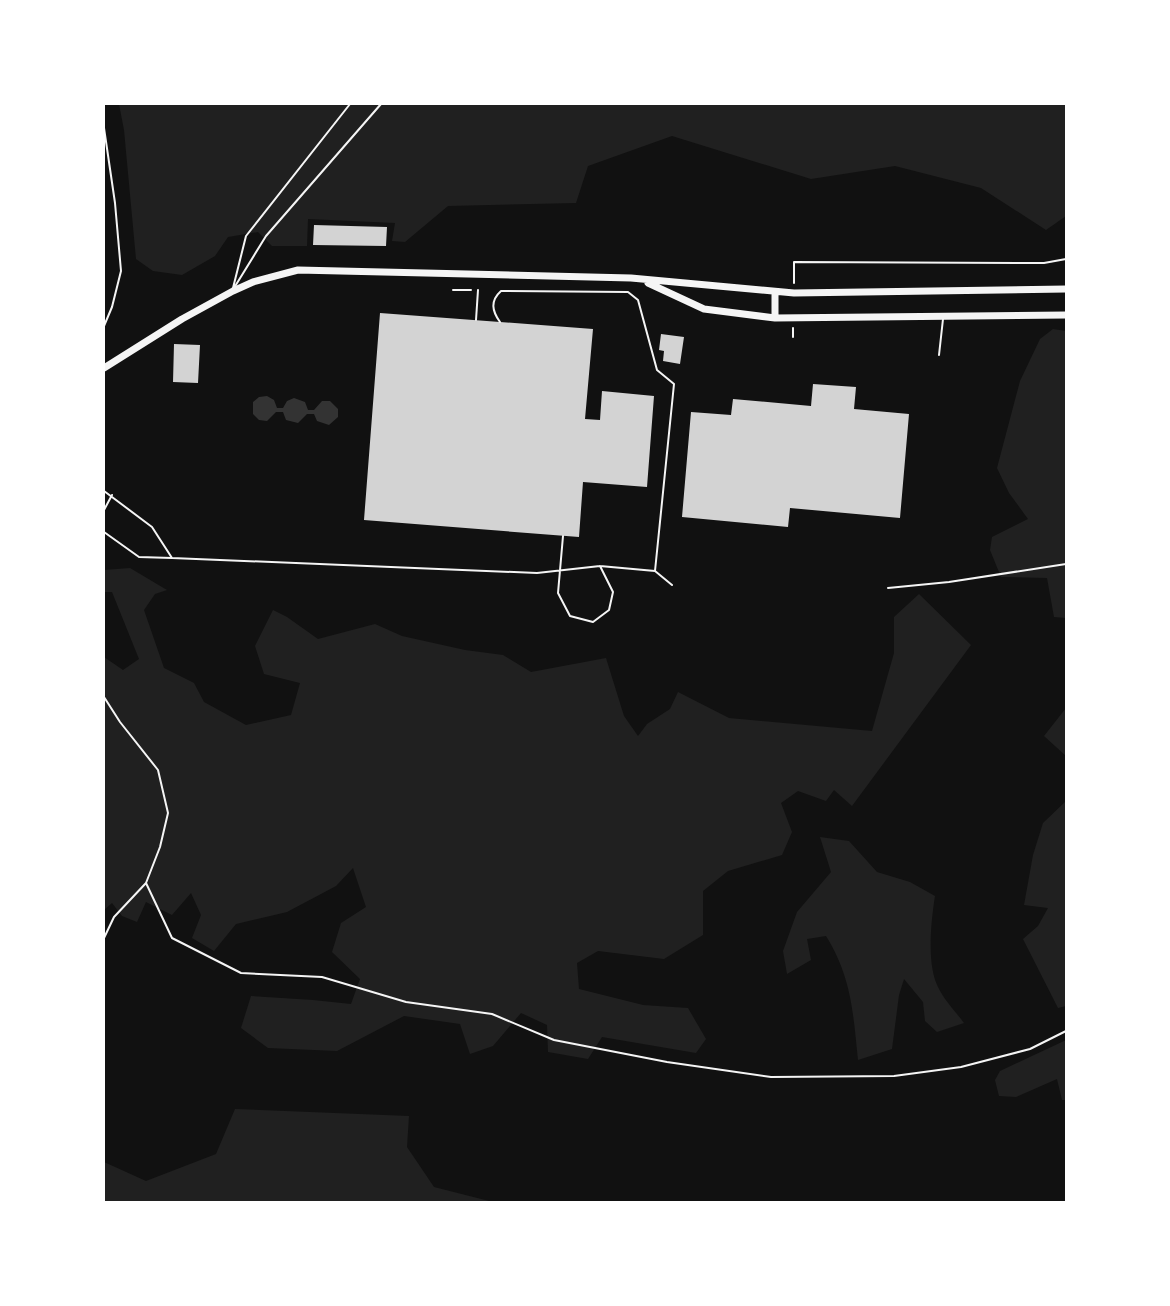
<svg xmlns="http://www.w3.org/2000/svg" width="1170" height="1306" font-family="'Sofia Sans Condensed',sans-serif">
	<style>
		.green { fill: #202020 }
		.water { fill: #333 }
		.building { fill: #d3d3d3 }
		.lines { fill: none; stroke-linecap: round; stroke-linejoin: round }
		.path { stroke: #f5f5f5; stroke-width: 2 }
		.service { stroke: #f5f5f5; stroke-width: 2 }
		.secondary { stroke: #f5f5f5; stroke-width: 7 }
	</style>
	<rect width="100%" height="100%" fill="#111"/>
	<path class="green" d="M119,104H1066V216L1046,230L981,188L895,166L811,179L672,136L588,166L576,203L448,206L405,242L392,241L395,223L308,219L307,246H272L258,232L228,237L215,256L182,275L153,271L136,259L124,130Z
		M1053,329L1066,331V618L1054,617L1047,578L1001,577L990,550L992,537L1028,519L1009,493L997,468L1020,381L1040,339Z
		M130,568L167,590L155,594L144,610L164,668L194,683L204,702L246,725L291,715L300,683L264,674L255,646L273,610L287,617L318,639L375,624L402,636L465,650L503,655L531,672L606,658L624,716L638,736L647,724L670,709L678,692L729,718L872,731L894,653V617L919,594L971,645L852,806L834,790L826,801L798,791L781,803L792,832L782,855L728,871L703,891V935L664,959L598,951L577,963L579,989L643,1005L688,1008L706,1039L696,1053L602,1037L588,1059L548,1052L547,1025L521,1013L493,1046L470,1054L460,1024L404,1016L337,1051L268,1048L241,1028L251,996L313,1000L351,1004L360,979L332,952L341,923L366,907L353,868L336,886L287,912L236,924L214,951L192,938L201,915L191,893L172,915L146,902L137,922L122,916L112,903L104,910V657L123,670L139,659L112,592H104V570Z
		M1066,708V756L1044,736Z
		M1066,801V1006L1058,1008L1023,939L1038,926L1048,908L1024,905L1033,855L1043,823Z
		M820,837L849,841L877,872L910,882L935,896C931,921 926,966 939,989C945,1001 956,1012 964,1023L937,1032L925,1021L923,1002L904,979L899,995L892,1049L858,1060C853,1013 852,978 826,936L807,939L811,960L787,974L783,951L797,912L831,872Z
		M1064,1041H1066V1100H1062L1057,1079L1016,1097L999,1096L995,1080L1000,1071Z
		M235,1109L409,1116L407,1147L434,1187L493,1202H104V1162L146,1181L216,1154Z"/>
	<path class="water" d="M267,396L274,400L277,408H283L287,401L294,398L305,402L308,410H314L322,401H330L338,409V417L329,425L317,421L314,414H307L298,423L286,420L283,412H276L267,421L259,420L253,414V402L259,397Z"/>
	<path class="building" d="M314,225L387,227L386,246L313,245Z
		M380,313L593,329L585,419L600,420L602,391L654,396L647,487L583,482L579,537L364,520Z
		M661,334L684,337L680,364L663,361L664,351L659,350Z
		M174,344L200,345L198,383L173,382Z
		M813,384L856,387L854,409L909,414L900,518L790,508L788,527L682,517L691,412L731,415L733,399L811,406Z"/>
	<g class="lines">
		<path class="path" d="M794,283V262L1044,263L1066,259
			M453,290H471
			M793,337V328"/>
		<path class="service" d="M104,128L115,203L121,271L112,307L104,326
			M233,288L246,236L350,104
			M234,288L266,236L381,104
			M476,320L478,290
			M500,322C492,311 490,301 501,291L628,292L638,300L657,370L674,384L655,571
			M939,355L943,319
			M104,491L152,527L172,558L537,573L600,566L655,571L672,585
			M104,510L112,495
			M104,532L139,557L172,558
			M563,536L558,593L570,616L593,622L609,610L613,592L600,566
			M888,588L949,582L1066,564
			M104,697L120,722L158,770L168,813L160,847L146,883L114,917L104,938
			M146,883L172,938L241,973L322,977L406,1002L492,1014L554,1040L667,1062L771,1077L894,1076L961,1067L1030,1049L1066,1031"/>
		<path class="secondary" d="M648,283L704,309L775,318L1066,315
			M775,318V292
			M104,368L182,319L233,291L253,282L298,270L631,278L794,293L1066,289"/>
	</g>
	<rect width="1170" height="1306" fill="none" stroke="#ffffff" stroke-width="210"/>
</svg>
